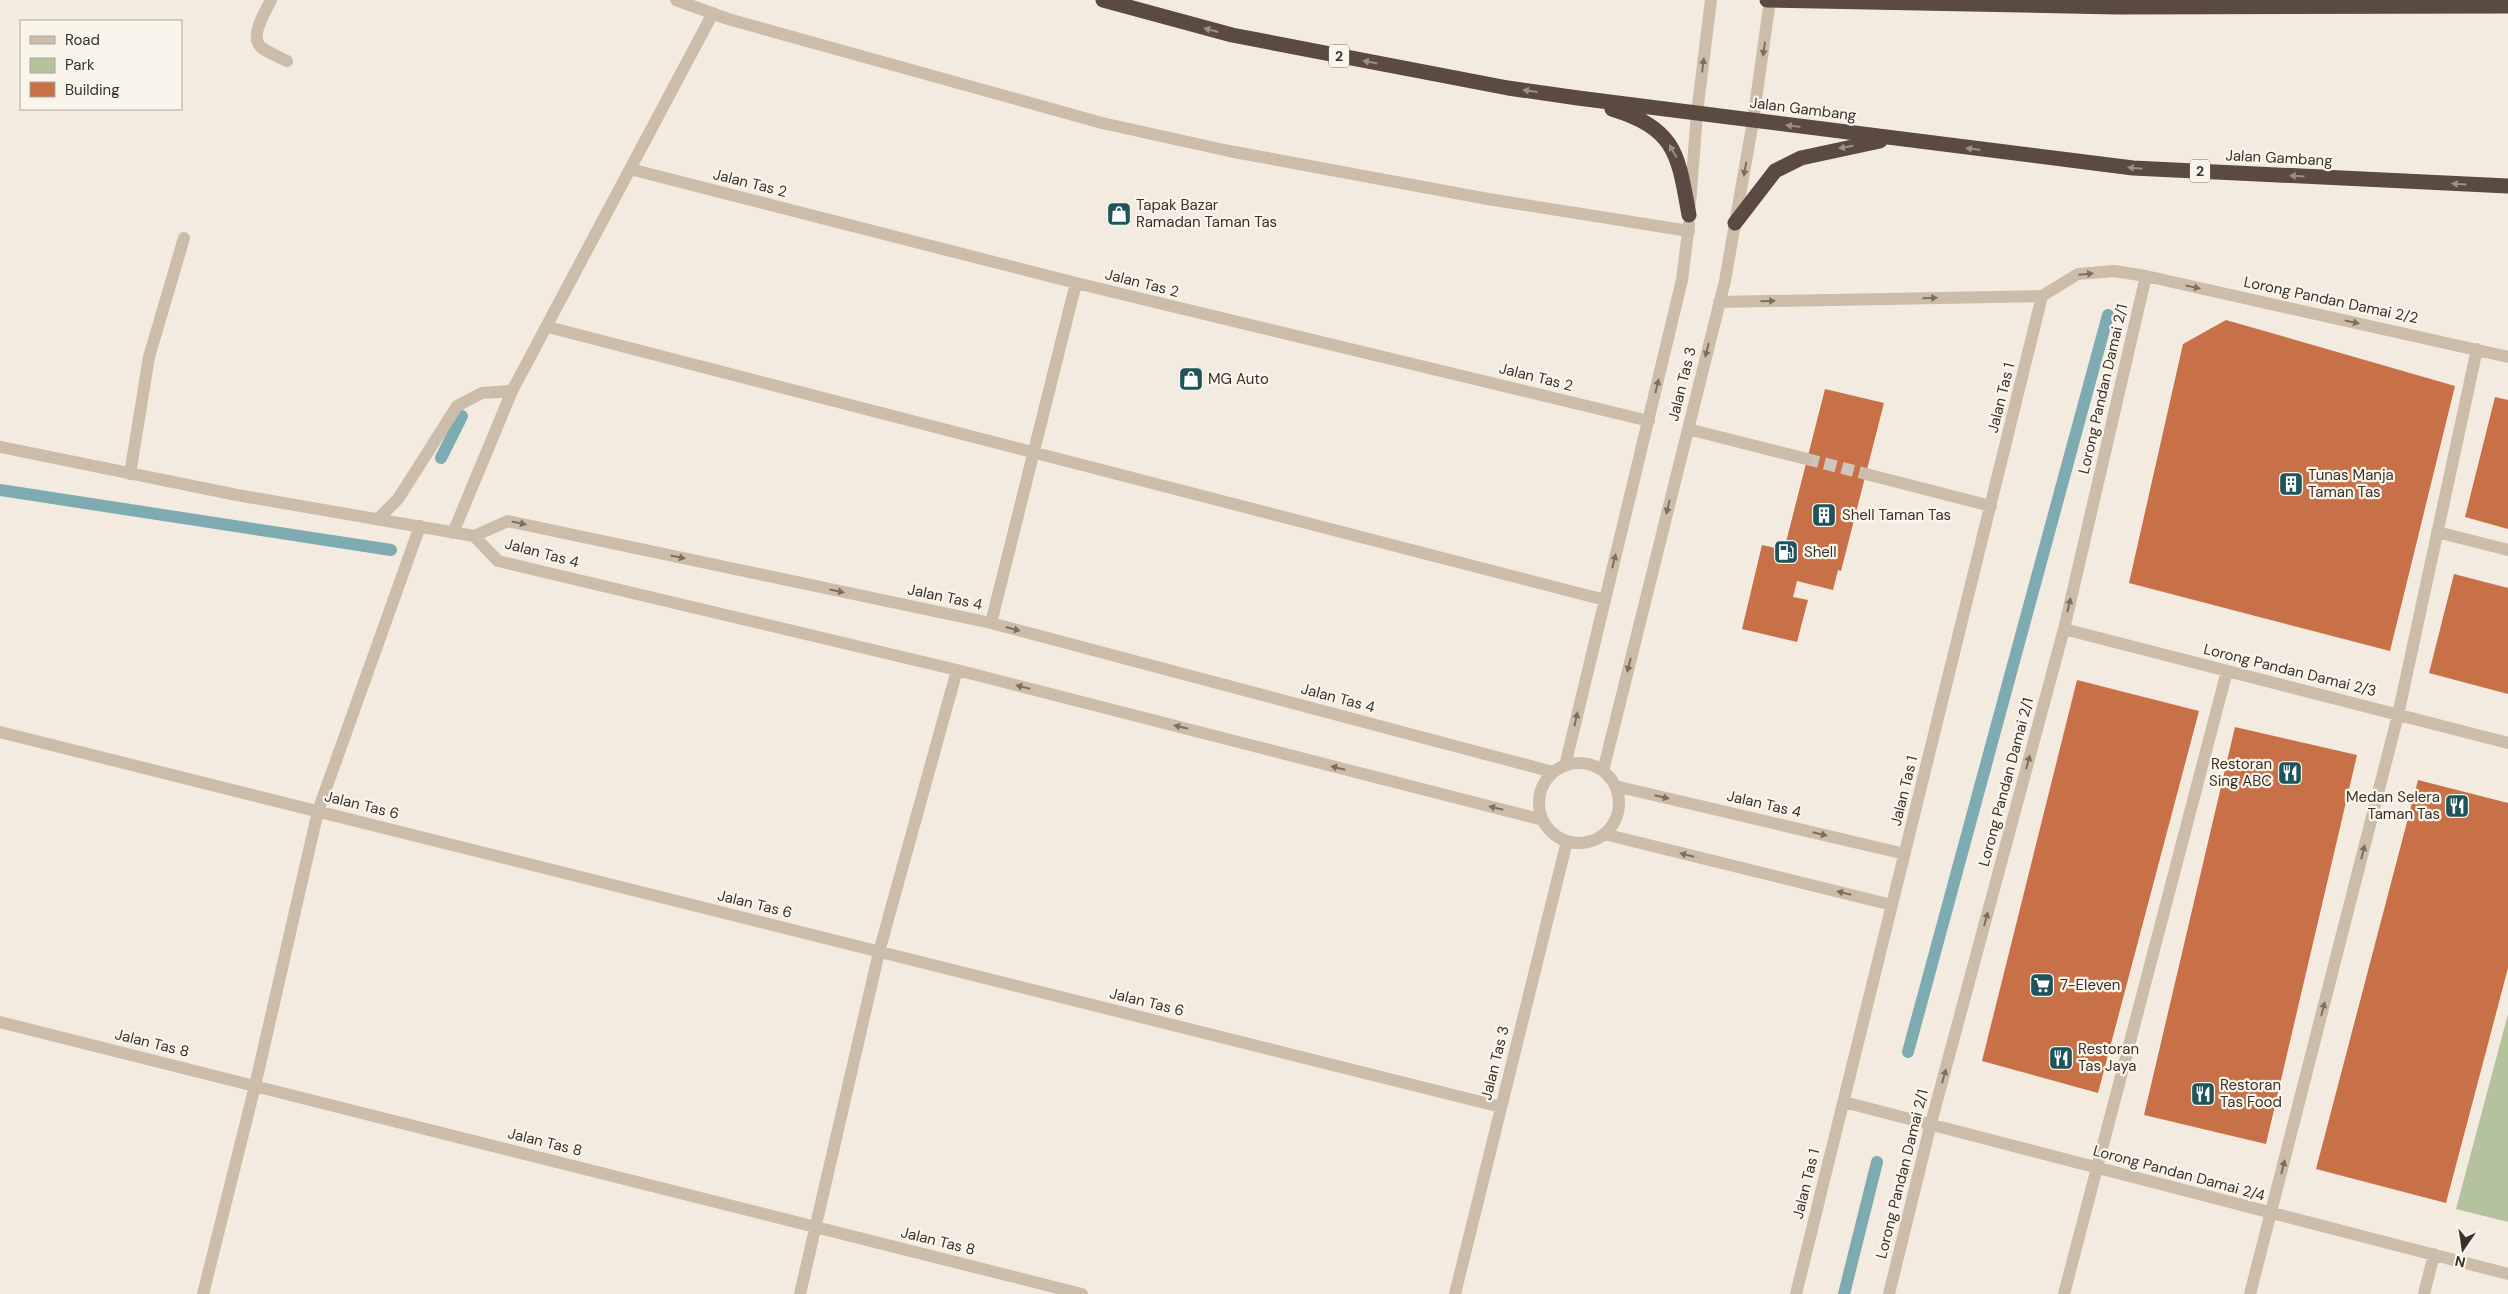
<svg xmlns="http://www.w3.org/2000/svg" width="2508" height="1294" font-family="'DM Sans',sans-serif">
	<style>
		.green { fill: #b4c39e }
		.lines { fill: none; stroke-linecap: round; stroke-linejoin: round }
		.stream { stroke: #7dabb1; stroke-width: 12 }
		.building { fill: #c87048 }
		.minor-tunnel { stroke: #cec6bb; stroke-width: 12; stroke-dasharray: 12 6; stroke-linecap: butt }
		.minor { stroke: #ccbcaa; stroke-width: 12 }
		.highway { stroke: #5a4a41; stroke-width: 15 }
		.oneway { fill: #9a8e85 }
		.oneway2 { fill: #7b6f64 }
		.labels { text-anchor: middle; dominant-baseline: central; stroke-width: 4.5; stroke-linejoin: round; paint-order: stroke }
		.shield { fill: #faf5eb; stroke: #736b64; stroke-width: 1 }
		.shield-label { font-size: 14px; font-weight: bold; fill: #39302a }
		.street-label { font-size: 15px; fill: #39302a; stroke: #faf5eb }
		.poi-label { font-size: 15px; fill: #39302a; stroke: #faf5eb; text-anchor: start }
	</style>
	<rect width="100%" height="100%" fill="#f3ebdf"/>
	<path class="green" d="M2508,1014V1222L2456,1209Z"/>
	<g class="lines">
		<path class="stream" d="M441,458L462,416
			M0,490L391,550
			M1908,1052L2108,315
			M1844,1294L1877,1162"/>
	</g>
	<path class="building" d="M2226,320L2455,386L2390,651L2129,583L2183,344Z
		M1825,389L1884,403L1841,571L1838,570L1833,590L1797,581L1793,597L1808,600L1797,642L1742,629L1762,545L1784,550Z
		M2495,397L2508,400V529L2465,517Z
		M2454,574L2508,588V694L2429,673Z
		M2077,680L2199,711L2098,1093L1982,1061Z
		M2235,727L2357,755L2266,1144L2144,1115Z
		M2418,780L2508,803V968L2446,1203L2316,1169Z"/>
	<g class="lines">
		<path class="minor-tunnel" d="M1807,459L1866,474"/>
		<path class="minor" d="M271,0C266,11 248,37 262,48C269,53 279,57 287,61
			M676,0L728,19L1102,123L1229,151L1488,199L1689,231
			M630,169L1076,283L1649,421
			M1690,204L1697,113L1711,0
			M1719,302L2042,296L2078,274L2114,271L2146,276L2508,357
			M548,327L1605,600
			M1688,429L1807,459
			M0,447L237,495L474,536
			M130,474L149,357L184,238
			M1866,474L1991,506
			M378,519L398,499L457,406L482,393L512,391
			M2437,532L2508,550
			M453,533L512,391L713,13
			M474,536L508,521L991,623L1553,772
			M474,536L498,561L957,670L1543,820
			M991,623L1076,283
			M2064,629L2508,743
			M0,732L1501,1107
			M1539 803a40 40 0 1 1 80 0a40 40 0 1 1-80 0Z
			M1565,766L1682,280L1689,224
			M1603,771L1725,281L1753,121L1770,0
			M1615,786L1905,854
			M1604,834L1892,905
			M0,1022L1082,1294
			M1844,1102L2508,1274
			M203,1294L255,1086L318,811L420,526
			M800,1294L879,952L957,670
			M1455,1294L1567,841
			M1796,1294L2042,296
			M1889,1294L1931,1123L2064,629L2146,276
			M2064,1294L2227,671
			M2250,1294L2398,715L2477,349
			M2424,1294L2434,1254"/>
		<path class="highway" d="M1103,0L1232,35L1508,88L1578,98L2133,168L2508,186
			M1767,0L2117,7L2508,6
			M1612,109C1677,129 1678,155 1689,215
			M1735,223L1775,171L1801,158L1880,141"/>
	</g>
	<defs><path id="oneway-solid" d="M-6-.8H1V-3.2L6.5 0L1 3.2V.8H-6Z" transform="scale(1.25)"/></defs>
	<g class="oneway">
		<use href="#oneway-solid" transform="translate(1211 30) rotate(-165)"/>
		<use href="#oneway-solid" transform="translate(1370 62) rotate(-169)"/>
		<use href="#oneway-solid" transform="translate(1530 91) rotate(-172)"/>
		<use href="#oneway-solid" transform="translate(1793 126) rotate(-173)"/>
		<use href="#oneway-solid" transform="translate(1846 147) rotate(170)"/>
		<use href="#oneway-solid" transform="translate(1973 149) rotate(-173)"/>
		<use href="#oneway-solid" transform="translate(1673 151) rotate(-120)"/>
		<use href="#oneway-solid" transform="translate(2135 168) rotate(-175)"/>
		<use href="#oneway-solid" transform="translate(2297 176) rotate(-177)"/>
		<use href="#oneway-solid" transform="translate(2459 184) rotate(-177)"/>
	</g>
	<g class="oneway2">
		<use href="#oneway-solid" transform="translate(1764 49) rotate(98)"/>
		<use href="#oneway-solid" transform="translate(1703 65) rotate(-83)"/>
		<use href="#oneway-solid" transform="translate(1745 169) rotate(100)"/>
		<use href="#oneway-solid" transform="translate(2086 274) rotate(-5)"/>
		<use href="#oneway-solid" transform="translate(2193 287) rotate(12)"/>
		<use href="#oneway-solid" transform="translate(1930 298) rotate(-1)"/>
		<use href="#oneway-solid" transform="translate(1768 301) rotate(-1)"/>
		<use href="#oneway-solid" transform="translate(2352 322) rotate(12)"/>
		<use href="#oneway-solid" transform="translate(1707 350) rotate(104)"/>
		<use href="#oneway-solid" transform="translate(1657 386) rotate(-77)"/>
		<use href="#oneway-solid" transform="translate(1668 507) rotate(104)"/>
		<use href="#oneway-solid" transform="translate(519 523) rotate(12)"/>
		<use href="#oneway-solid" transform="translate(678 557) rotate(12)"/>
		<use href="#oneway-solid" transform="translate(1614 561) rotate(-76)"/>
		<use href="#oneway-solid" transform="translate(837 591) rotate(12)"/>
		<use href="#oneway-solid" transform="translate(2069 605) rotate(-77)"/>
		<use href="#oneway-solid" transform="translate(1013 629) rotate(15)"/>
		<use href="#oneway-solid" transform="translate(1629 665) rotate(104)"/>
		<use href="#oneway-solid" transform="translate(1023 687) rotate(-166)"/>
		<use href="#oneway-solid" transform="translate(1576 719) rotate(-77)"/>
		<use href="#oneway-solid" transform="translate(1181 727) rotate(-166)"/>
		<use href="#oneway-solid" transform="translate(2028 762) rotate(-75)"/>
		<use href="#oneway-solid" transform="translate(1338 768) rotate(-166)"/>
		<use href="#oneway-solid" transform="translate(1662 797) rotate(13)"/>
		<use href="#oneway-solid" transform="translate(1496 808) rotate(-166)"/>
		<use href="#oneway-solid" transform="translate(1820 834) rotate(13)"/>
		<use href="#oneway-solid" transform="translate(2363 852) rotate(-76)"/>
		<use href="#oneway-solid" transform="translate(1687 855) rotate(-166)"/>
		<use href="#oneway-solid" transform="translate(1844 893) rotate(-166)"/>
		<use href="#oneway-solid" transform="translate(1986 919) rotate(-75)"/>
		<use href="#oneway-solid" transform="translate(2323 1009) rotate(-76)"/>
		<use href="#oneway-solid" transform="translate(1944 1076) rotate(-75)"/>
		<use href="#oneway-solid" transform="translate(2283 1167) rotate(-76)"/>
	</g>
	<defs>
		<symbol id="shop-square" viewBox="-11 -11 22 22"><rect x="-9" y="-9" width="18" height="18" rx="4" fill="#1e545c" stroke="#faf5eb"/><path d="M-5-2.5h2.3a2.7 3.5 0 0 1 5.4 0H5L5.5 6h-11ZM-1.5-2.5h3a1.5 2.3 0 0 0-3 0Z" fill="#fff"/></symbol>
		<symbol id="building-square" viewBox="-11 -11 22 22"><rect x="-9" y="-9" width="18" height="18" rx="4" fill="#1e545c" stroke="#faf5eb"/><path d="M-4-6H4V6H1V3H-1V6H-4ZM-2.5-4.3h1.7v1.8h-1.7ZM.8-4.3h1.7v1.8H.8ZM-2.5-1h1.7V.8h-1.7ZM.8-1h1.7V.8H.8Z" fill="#fff"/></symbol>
		<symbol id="fuel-square" viewBox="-11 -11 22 22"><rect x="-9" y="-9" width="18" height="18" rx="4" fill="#1e545c" stroke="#faf5eb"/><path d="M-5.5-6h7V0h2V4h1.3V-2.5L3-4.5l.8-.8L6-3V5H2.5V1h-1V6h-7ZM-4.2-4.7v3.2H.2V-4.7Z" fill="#fff"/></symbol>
		<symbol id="restaurant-square" viewBox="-11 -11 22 22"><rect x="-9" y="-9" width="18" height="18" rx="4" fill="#1e545c" stroke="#faf5eb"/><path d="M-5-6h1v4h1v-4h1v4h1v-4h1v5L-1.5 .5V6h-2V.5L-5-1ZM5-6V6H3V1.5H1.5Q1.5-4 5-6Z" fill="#fff"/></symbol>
		<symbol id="supermarket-square" viewBox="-11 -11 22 22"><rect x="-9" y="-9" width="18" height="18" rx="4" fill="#1e545c" stroke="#faf5eb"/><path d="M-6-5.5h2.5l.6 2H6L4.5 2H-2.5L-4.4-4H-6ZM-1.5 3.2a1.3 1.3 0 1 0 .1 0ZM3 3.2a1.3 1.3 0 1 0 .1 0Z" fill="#fff"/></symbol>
	</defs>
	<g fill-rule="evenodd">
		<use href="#shop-square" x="1105" y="200" width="28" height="28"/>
		<use href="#shop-square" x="1177" y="365" width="28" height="28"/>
		<use href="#building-square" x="2277" y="470" width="28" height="28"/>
		<use href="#building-square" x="1810" y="501" width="28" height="28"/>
		<use href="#fuel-square" x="1772" y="538" width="28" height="28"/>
		<use href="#restaurant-square" x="2276" y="759" width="28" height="28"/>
		<use href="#restaurant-square" x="2443" y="792" width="28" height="28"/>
		<use href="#supermarket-square" x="2028" y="971" width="28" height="28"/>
		<use href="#restaurant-square" x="2047" y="1044" width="28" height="28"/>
		<use href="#restaurant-square" x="2189" y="1080" width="28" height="28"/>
	</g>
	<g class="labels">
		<g class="shield">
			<rect x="1329" y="44.5" width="20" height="23" rx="4"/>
			<rect x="2190" y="159.5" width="20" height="23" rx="4"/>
		</g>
		<g class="shield-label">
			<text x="1339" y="56">2</text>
			<text x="2200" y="171">2</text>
		</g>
		<g class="street-label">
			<text transform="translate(1803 109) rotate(7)">Jalan Gambang</text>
			<text transform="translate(2279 158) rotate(3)">Jalan Gambang</text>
			<text transform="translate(750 183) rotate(14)">Jalan Tas 2</text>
			<text transform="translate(1142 283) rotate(14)">Jalan Tas 2</text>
			<text transform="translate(2331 300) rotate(12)">Lorong Pandan Damai 2/2</text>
			<text transform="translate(1536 377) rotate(14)">Jalan Tas 2</text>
			<text transform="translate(1682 384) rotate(-76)">Jalan Tas 3</text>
			<text transform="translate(2103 389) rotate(-77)">Lorong Pandan Damai 2/1</text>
			<text transform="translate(2001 398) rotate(-76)">Jalan Tas 1</text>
			<text transform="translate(542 553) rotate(15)">Jalan Tas 4</text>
			<text transform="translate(945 597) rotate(12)">Jalan Tas 4</text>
			<text transform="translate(2290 670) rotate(14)">Lorong Pandan Damai 2/3</text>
			<text transform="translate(1338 698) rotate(15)">Jalan Tas 4</text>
			<text transform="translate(2006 782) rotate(-75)">Lorong Pandan Damai 2/1</text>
			<text transform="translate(1904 791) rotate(-76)">Jalan Tas 1</text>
			<text transform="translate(1764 804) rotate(13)">Jalan Tas 4</text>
			<text transform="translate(362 805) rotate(14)">Jalan Tas 6</text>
			<text transform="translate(755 904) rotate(14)">Jalan Tas 6</text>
			<text transform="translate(1147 1002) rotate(14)">Jalan Tas 6</text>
			<text transform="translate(152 1043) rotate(14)">Jalan Tas 8</text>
			<text transform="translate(1495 1063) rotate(-76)">Jalan Tas 3</text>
			<text transform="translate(545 1142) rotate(14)">Jalan Tas 8</text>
			<text transform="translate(2179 1173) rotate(15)">Lorong Pandan Damai 2/4</text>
			<text transform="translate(1902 1174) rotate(-76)">Lorong Pandan Damai 2/1</text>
			<text transform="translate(1806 1184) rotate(-76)">Jalan Tas 1</text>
			<text transform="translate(938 1241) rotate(14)">Jalan Tas 8</text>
		</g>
		<g class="poi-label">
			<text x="1136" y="205">Tapak Bazar<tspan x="1136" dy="17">Ramadan Taman Tas</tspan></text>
			<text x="1208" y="379">MG Auto</text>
			<text x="2308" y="475">Tunas Manja<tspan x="2308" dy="17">Taman Tas</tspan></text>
			<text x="1842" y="515">Shell Taman Tas</text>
			<text x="1804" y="552">Shell</text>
			<text x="2272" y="764" text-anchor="end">Restoran<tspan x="2272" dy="17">Sing ABC</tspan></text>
			<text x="2440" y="797" text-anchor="end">Medan Selera<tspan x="2440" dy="17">Taman Tas</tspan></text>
			<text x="2060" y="985">7-Eleven</text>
			<text x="2078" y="1049">Restoran<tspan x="2078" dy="17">Tas Jaya</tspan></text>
			<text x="2220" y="1085">Restoran<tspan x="2220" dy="17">Tas Food</tspan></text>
		</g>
	</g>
	<rect x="20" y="20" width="162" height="90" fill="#faf5eb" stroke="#ada69e"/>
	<rect x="30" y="36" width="25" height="8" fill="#ccbcaa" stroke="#ada69e"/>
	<text x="65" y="45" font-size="15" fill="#39302a">Road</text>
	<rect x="30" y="58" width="25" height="15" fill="#b4c39e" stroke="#ada69e"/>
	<text x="65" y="70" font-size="15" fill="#39302a">Park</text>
	<rect x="30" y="82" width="25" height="15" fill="#c87048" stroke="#ada69e"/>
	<text x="65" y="95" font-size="15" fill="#39302a">Building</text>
	<g transform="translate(2463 1249) rotate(193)" stroke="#faf5eb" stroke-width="4" paint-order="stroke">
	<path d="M0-4L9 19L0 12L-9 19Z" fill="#39302a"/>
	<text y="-8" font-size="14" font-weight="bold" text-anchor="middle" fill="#39302a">N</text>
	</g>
</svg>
